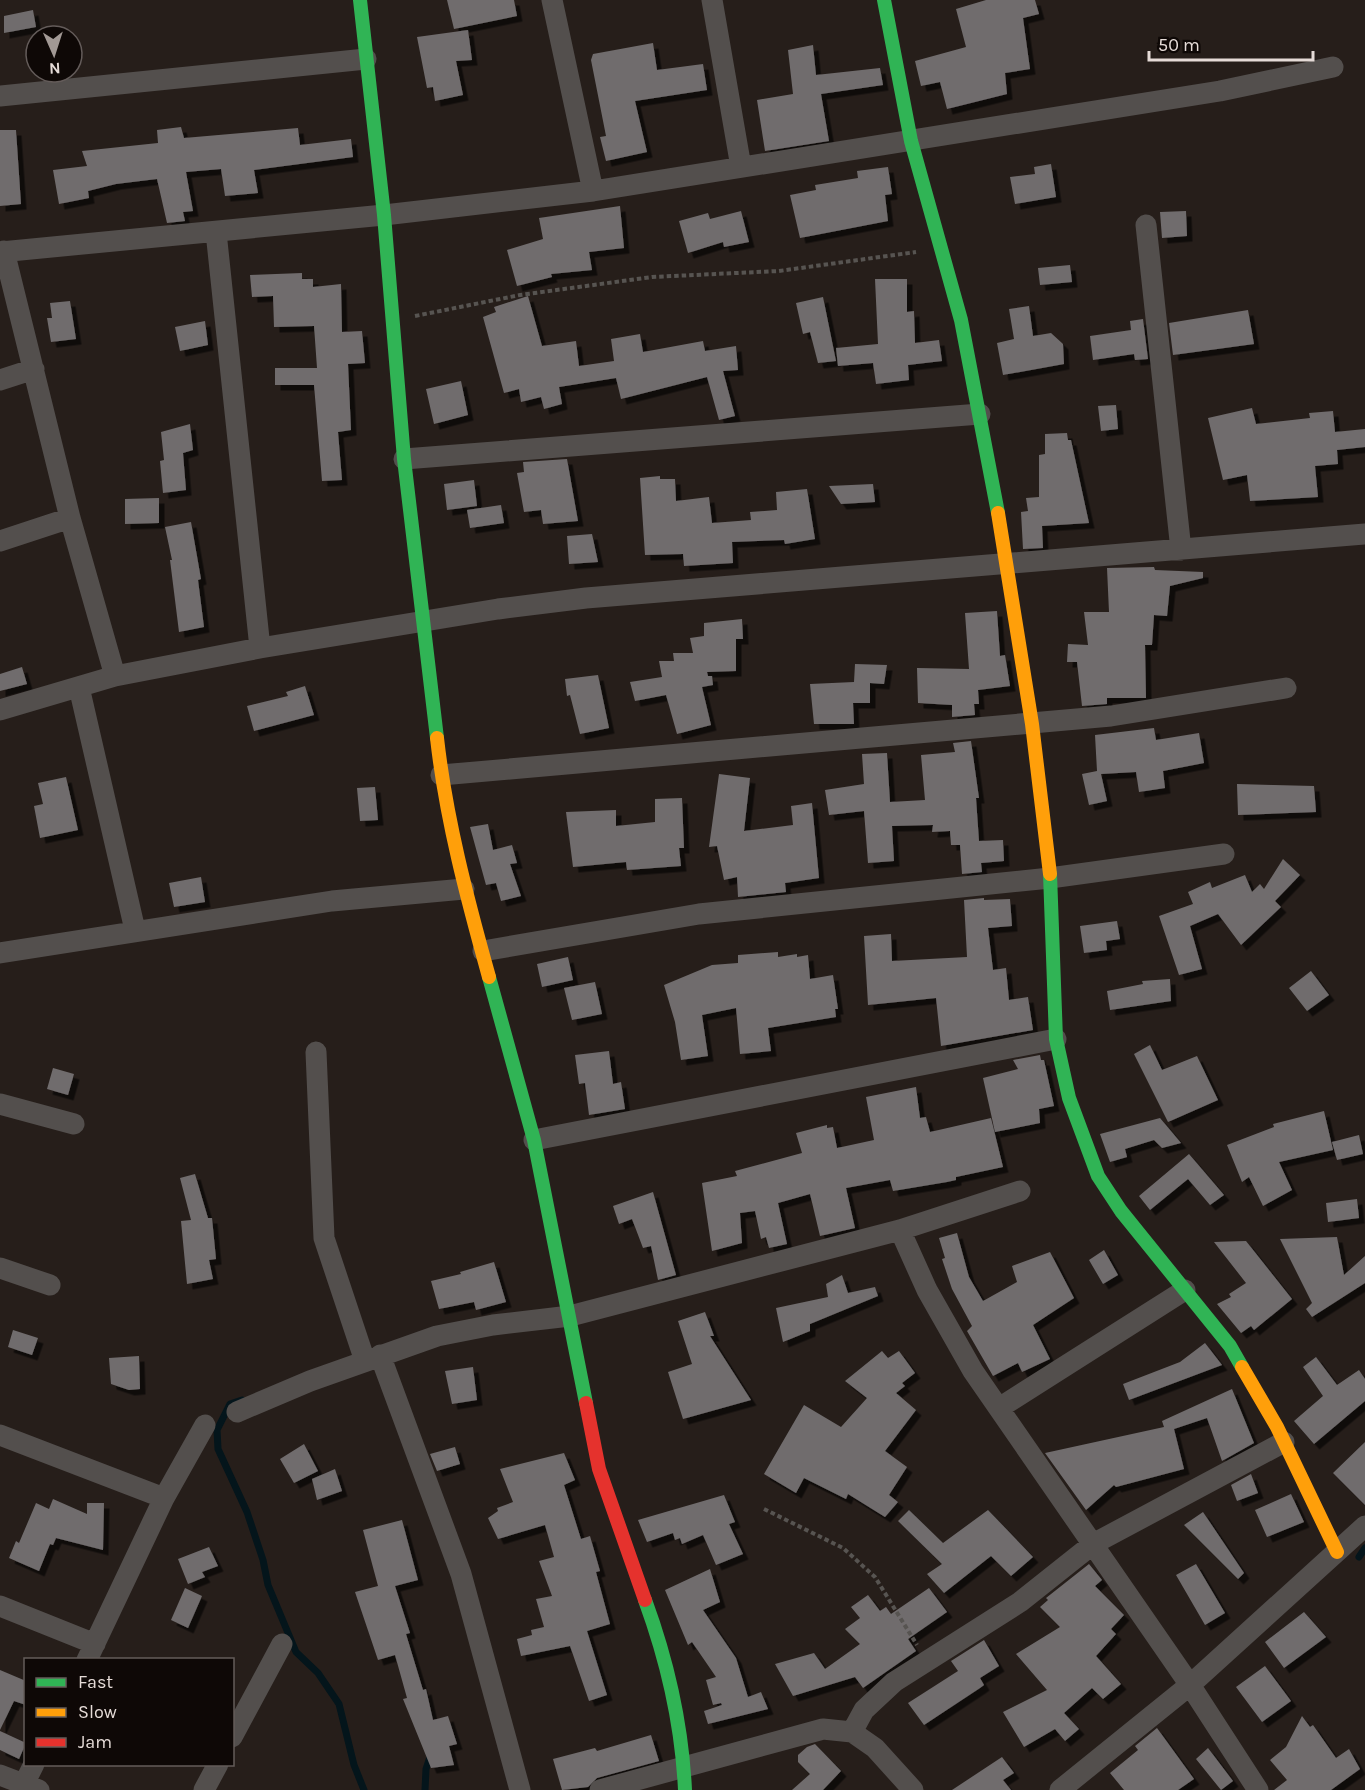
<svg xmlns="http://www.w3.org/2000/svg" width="1365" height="1790" font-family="Karla,sans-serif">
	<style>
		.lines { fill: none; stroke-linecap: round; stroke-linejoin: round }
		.stream { stroke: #04151b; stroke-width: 7 }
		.building { fill: #706c6d; filter: url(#shadow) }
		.path { stroke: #575451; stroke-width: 4; stroke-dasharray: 4.5 3; stroke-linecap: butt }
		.street { stroke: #534f4d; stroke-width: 21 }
		.fast { stroke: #30b455; stroke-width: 14 }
		.slow { stroke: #ff9f0a; stroke-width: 14 }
		.jam { stroke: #e5322d; stroke-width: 14 }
	</style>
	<defs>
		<filter id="shadow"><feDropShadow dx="5.5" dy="5.5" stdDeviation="0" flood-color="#0009"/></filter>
	</defs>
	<rect width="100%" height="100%" fill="#261e1a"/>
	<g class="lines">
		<path class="stream" d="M242,1400L230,1404L217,1430L218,1449L247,1512L263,1560L268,1585L296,1652L318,1673L339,1704L354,1765L364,1790
			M1359,1557L1365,1548
			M425,1790L426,1769L431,1754"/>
	</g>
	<path class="building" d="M447,0H514L517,16L454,29Z
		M986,0H1035L1039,14L1023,18L1030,69L1005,73L1007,94L947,109L940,82L921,86L915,61L966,47L956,9Z
		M33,10L36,27L4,33V16Z
		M468,30L472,60L456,61L463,95L435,101L433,87L427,88L417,37Z
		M653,43L657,70L703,64L707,90L635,101L647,152L606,161L600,137L606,136L591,60L593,54Z
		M813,45L816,75L880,68L883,85L821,94L829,141L765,151L757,100L793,94L788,50Z
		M181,127L184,138L298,128L300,145L351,139L353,157L254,170L258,193L225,196L221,169L186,172L193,211L183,212L185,221L167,223L157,179L116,184L88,191L89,198L59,204L53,170L87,166L82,151L158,143L157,130Z
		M0,130H16L21,204L0,206Z
		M1051,164L1056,197L1015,204L1010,177L1035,174L1034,167Z
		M888,167L892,194L885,195L888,221L800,238L790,195L816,190L815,185L858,178L857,171Z
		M620,206L624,248L589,252L592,270L551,274L552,277L517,286L507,250L543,239L539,218Z
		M741,211L749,242L724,247L723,242L688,253L679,221L708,213L710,219Z
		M1186,211L1187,236L1162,238L1160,212Z
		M1070,265L1072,282L1040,285L1038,268Z
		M302,273V279H313V287L341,284L342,332L362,331L365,363L348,364L351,430L338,432L342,480L322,481L314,385H275V368H317L314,326L274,327L273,296L252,297L250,275Z
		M875,279H907V312L914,311L915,343L939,340L942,361L908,365L909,380L876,384L873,363L838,366L836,348L878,344Z
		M528,296L542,346L576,341L579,366L614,361L611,339L640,334L643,352L703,341L705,351L736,346L738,370L723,371L735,416L719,420L707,377L621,399L616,378L559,387L562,404L544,409L541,397L521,402L519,389L504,393L483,317L496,312L494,307Z
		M823,297L836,361L818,363L810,332L803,334L796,303Z
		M70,301L76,339L51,342L47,318H52L50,303Z
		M1029,306L1033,336L1051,333L1063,344L1064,364L1003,375L997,343L1014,339L1009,309Z
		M1248,310L1254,344L1173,355L1169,323Z
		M1143,319L1148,359L1135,360L1134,354L1093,360L1090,336L1131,330L1130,321Z
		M205,321L208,345L180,351L175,327Z
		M461,381L468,415L434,424L426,389Z
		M1116,405L1118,429L1101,431L1098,406Z
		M1252,408L1256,424L1310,418L1309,413L1333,411L1335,432L1365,429V447L1337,450L1338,464L1315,466L1318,497L1250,501L1247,475L1223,480L1208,418Z
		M190,424L193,450L183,453L186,490L163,493L160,461L164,460L161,432Z
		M1067,433L1068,440H1071L1089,523L1042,526L1043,548L1023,549L1021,512L1028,511L1026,498L1039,497V455L1045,454V434Z
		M567,459L578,521L543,524L541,510L524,512L517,473L524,472L523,462Z
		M660,476V479H675L676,501L709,497L712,523L751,520L750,512L777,510L776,492L807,489L815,539L785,544L784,540L732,542L733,563L684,566L683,554L645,555L640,478Z
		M474,480L477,506L447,510L444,484Z
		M873,484L875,502L841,504L829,486Z
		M159,498V523L125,524V499Z
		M501,505L504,523L470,528L467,510Z
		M191,522L201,579L198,580L204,627L179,632L170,560H172L165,527Z
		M592,534L598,562L569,564L567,536Z
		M1154,567L1155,570L1203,572V578L1170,586L1167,616L1154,615L1152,645H1145L1146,698H1107V704L1082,706L1077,662H1067L1068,644L1088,645L1084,612H1109L1107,568Z
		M997,611L1000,656L1005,655L1010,686L978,690L979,704H974L975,715L952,717V705L918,703L917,668L969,669L965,613Z
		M742,619L743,639H736V671L707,672L708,676H712L713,685L702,687L711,725L677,734L666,695L635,701L630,682L662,677L659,661H674L673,653H693L690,638L704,636V623Z
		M855,664L887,665L884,684L870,683V703H853L854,724H814L810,684L854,682Z
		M22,667L27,684L0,691V674Z
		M598,675L609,728L580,734L570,695L567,696L565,679Z
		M305,686L314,715L254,731L247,706L288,696L286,692Z
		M1154,728L1156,740L1199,733L1204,763L1163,771L1165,788L1139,792L1136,772L1101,774L1107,801L1089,805L1082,774L1097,771L1095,735Z
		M971,741L979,798H976L979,841L1003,840L1004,861L981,863L982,872L962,874L960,845H951L950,831L932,832L933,825L892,826L894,861L868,863L864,811L829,815L825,790L864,784L862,754L887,753L890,802L925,800L921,755L955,752L953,743Z
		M719,774L750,778L744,831L793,825L791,806L812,803L819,878L785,883L786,892L738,897L737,877L724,880L717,846L709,847Z
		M66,777L78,830L40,838L34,806L43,804L38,783Z
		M1237,784L1314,786L1316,812L1238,815Z
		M375,787L378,820L360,821L357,788Z
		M682,798L684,848H679L681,866L627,870L626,862L573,867L566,812L616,810V826L655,822V799Z
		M488,824L493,850L512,845L517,863L510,864L521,896L501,901L496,883L486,885L470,827Z
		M1283,859L1300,875L1275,901L1281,907L1241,945L1218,914L1190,926L1202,969L1179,975L1159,916L1193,904L1188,892L1210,882L1212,888L1245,875L1252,892L1260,884L1264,889Z
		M201,877L205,902L174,907L169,883Z
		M984,898V900L1010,899L1012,926L988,928L993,970L1006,968L1009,1000L1028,997L1033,1030L941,1046L936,998L868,1005L864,936L891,934L892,961L967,957L964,900Z
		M1117,921L1120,939L1106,941L1107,950L1084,953L1080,926Z
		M778,952V957L797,954V957L808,955L810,979L833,975L838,1009H835L836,1017L768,1028L771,1051L740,1054L736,1008L702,1015L708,1056L681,1060L675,1022L664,985L712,965L738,963V955Z
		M568,957L573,980L542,987L537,964Z
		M1311,971L1329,995L1307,1011L1289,988Z
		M1170,979L1171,1001L1110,1010L1107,991L1143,984L1142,981Z
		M595,982L602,1014L572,1020L564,988Z
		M1150,1045L1162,1070L1197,1056L1218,1100L1168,1122L1134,1054Z
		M609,1051L613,1084L621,1082L625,1109L589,1115L585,1083L579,1084L575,1055Z
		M1040,1055L1041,1060H1044L1054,1106L1039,1109L1040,1123L995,1132L983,1078L1018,1069L1013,1060Z
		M53,1068L74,1074L68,1095L47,1089Z
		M916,1087L920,1118L926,1117L930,1132L991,1118L1003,1167L956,1177V1180L947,1182L893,1191L890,1180L846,1188L855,1228L820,1236L810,1194L778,1203L787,1244L769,1248L766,1237L761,1239L755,1211L740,1213L742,1243L712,1251L702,1183L737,1176L735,1171L802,1153L796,1133L827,1125V1128L833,1127L837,1148L874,1140L866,1097Z
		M1324,1111L1333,1150L1279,1162L1292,1190L1263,1206L1249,1177L1242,1182L1227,1145L1274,1127L1273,1124Z
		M1160,1118L1181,1143L1162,1148L1154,1140L1125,1149L1127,1157L1110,1162L1100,1134Z
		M1359,1135L1363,1154L1337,1160L1332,1142Z
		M1189,1154L1224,1195L1210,1205L1188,1179L1150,1210L1139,1196Z
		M195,1174L208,1218H212L216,1259L209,1260L213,1279L187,1284L181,1221L191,1220L180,1178Z
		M653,1192L676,1275L658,1280L651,1246L643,1248L632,1219L619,1224L613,1206Z
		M1357,1199L1359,1218L1328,1222L1326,1203Z
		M957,1233L969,1277L983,1301L1017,1282L1012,1266L1050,1252L1074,1298L1033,1325L1050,1359L1022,1372L1018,1363L993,1376L967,1331L972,1326L952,1289L942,1259L945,1258L939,1238Z
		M1337,1237L1344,1275L1365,1256V1283L1312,1317L1306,1309L1312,1303L1280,1239Z
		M1246,1241L1292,1299L1254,1330L1251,1326L1241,1333L1217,1304L1231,1297L1229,1294L1246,1283L1214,1242Z
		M1104,1250L1118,1275L1103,1284L1089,1260Z
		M494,1262L506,1302L476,1310L474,1302L439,1309L431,1281L461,1274L460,1272Z
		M842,1275L848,1293L875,1287L878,1296L810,1324V1331L783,1342L776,1308L828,1297L826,1284Z
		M705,1312L714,1336H710L751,1400L683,1419L668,1372L692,1364L678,1321Z
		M13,1330L38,1338L32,1355L8,1347Z
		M1205,1343L1222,1365L1129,1400L1123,1384L1180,1362Z
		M882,1351L888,1358L899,1351L915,1373L902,1383L905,1386L896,1393L916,1410L885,1451L907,1467L889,1495L898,1502L885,1517L848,1494L846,1499L804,1478L796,1493L764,1474L804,1405L841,1427L867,1398L845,1381Z
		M139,1356L140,1389L129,1390L111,1384L109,1358Z
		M1316,1357L1337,1385L1359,1370L1365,1379V1401L1314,1444L1294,1421L1323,1396L1303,1367Z
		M473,1367L477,1400L452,1404L445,1371Z
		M1232,1389L1254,1443L1222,1461L1207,1418L1174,1429L1184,1469L1116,1487L1114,1485L1086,1510L1045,1453L1164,1427L1162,1421Z
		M1365,1442V1505L1333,1473Z
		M304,1444L318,1471L294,1483L280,1459Z
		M455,1447L460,1464L437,1471L430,1454Z
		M564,1453L575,1480L564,1485L581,1539L590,1536L600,1571L596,1572L610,1624L587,1631L607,1695L589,1701L570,1646L521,1656L517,1639L532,1635L531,1630L544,1627L536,1599L552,1596L539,1561L554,1557L545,1525L498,1539L488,1518L498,1511L497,1508L513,1502L500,1469Z
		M335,1469L342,1491L317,1500L312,1479Z
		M1251,1474L1258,1493L1237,1501L1231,1485Z
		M1291,1494L1304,1522L1267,1537L1255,1510Z
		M724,1495L735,1522L729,1524L743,1554L716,1565L703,1535L682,1544L680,1538L675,1540L673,1533L647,1542L638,1520Z
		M53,1499L87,1514V1503H104L103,1550L56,1538L53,1545L50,1544L39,1571L9,1558L16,1541L19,1543L36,1503L49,1509Z
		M909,1510L943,1543L988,1510L1033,1557L1011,1576L991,1556L944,1593L927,1574L942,1564L898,1521Z
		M1203,1512L1244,1573L1238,1579L1184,1525Z
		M402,1520L418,1580L395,1586L410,1633L406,1634L423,1690L426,1689L433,1720L448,1716L457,1744L449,1746L454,1765L431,1768L403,1699L407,1698L395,1655L378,1660L355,1592L378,1586L363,1530Z
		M209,1547L218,1566L202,1572L205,1577L188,1584L178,1559Z
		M1089,1564L1102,1580L1095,1586L1124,1615L1111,1629L1116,1634L1096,1656L1121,1684L1103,1699L1092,1688L1064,1713L1079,1729L1065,1741L1055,1729L1024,1747L1003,1712L1047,1690L1016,1654L1060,1627L1040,1607L1048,1600L1046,1598Z
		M1196,1564L1225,1613L1205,1625L1176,1575Z
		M710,1569L720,1602L703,1610L736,1658L748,1697L761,1692L768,1709L708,1724L704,1711L722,1705L721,1703L713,1705L706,1680L716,1677L692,1642L688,1645L665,1590Z
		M185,1588L202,1596L188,1628L171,1620Z
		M929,1588L947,1612L908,1639L916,1651L863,1688L855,1677L793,1696L775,1664L814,1653L825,1669L860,1644L845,1629L860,1618L851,1607L868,1595L880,1611L886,1607L891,1614Z
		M1304,1612L1326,1637L1284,1668L1265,1642Z
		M984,1640L999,1666L980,1678L984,1685L980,1688L924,1725L908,1703L958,1671L951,1661Z
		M1265,1666L1291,1701L1262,1722L1236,1687Z
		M0,1670L26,1681V1705L14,1701L0,1730Z
		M1302,1716L1310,1727L1313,1725L1336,1758L1349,1749L1360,1769L1331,1790H1274L1287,1780L1270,1760L1286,1747Z
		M1157,1728L1194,1779L1178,1790H1124L1110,1773L1138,1750L1135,1746Z
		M0,1731L26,1743L19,1759L0,1750Z
		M651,1735L659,1761L597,1778L588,1787L562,1790L553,1759L595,1748L597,1751Z
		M815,1744L841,1771L823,1790H792L810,1774L798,1762V1755L807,1747Z
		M1208,1748L1233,1781L1221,1790L1196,1759Z
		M1002,1757L1014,1773L1003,1780L1011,1790H952Z"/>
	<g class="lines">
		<path class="path" d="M415,316L520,295L652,277L779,271L916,252
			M764,1509L843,1548L875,1577L917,1645"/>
		<path class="street" d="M552,0L593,191
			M712,0L741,167
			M0,96L366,59
			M1146,225L1181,550
			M216,232L260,648
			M4,251L70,518L115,676
			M0,252L384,215L593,191L1220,91L1333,67
			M0,380L34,369
			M404,459L980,414
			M0,541L70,518
			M79,687L135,930
			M0,710L115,676L260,648L498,609L586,598L1365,534
			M441,775L1111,716L1286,688
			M483,951L699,914L1050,878L1224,854
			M0,953L332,901L464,889
			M316,1052L324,1238L365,1361
			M0,1104L74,1124
			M534,1140L1056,1039
			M900,1230L927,1290L973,1371L1190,1685L1258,1790
			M0,1268L50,1285
			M380,1355L461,1574L520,1790
			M999,1408L1185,1290
			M237,1412L310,1381L437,1336L493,1325L570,1316L900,1230L1020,1191
			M0,1435L164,1498
			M0,1606L95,1644
			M87,1660L164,1498L205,1425
			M852,1732L864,1710L894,1682L1020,1602L1093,1544L1284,1442
			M232,1737L282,1644
			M0,1775L39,1790
			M21,1790L34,1764
			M204,1790L218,1764
			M600,1790L823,1729L852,1732L875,1748L913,1790
			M1060,1790L1190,1685L1365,1526"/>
		<path class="fast" d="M360,0L384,215L404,459L437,738
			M884,0L911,141L961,320L998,513
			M1050,874L1056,1039L1069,1098L1098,1176L1121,1211L1230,1346L1242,1367
			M489,977L534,1140L586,1403
			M645,1600C667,1660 682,1727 685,1790"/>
		<path class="slow" d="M998,513L1032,724L1050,874
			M437,738C446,819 467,898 489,977
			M1242,1367L1277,1427L1337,1552"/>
		<path class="jam" d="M586,1403L599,1469L645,1600"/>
	</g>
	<rect x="24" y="1658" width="210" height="108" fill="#0e0806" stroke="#645c5a" stroke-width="1.5"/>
	<rect x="36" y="1678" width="30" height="9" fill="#30b455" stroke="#645c5a" stroke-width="1.5"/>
	<text x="78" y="1688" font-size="18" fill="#e5dbd7">Fast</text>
	<rect x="36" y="1708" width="30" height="9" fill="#ff9f0a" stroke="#645c5a" stroke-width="1.5"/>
	<text x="78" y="1718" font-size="18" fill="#e5dbd7">Slow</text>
	<rect x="36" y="1738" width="30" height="9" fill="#e5322d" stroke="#645c5a" stroke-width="1.5"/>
	<text x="78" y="1748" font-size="18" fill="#e5dbd7">Jam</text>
	<g transform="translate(54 54) rotate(177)"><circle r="28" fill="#0e0806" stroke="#645c5a" stroke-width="1.5"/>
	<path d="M0-4.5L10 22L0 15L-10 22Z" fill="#a29995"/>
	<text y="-9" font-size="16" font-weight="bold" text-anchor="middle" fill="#e5dbd7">N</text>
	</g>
	<path d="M1149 51v9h164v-9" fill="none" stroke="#e5dbd7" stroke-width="3"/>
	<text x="1158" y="51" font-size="18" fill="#e5dbd7" stroke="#0e0806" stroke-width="4.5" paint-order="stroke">50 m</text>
</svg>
